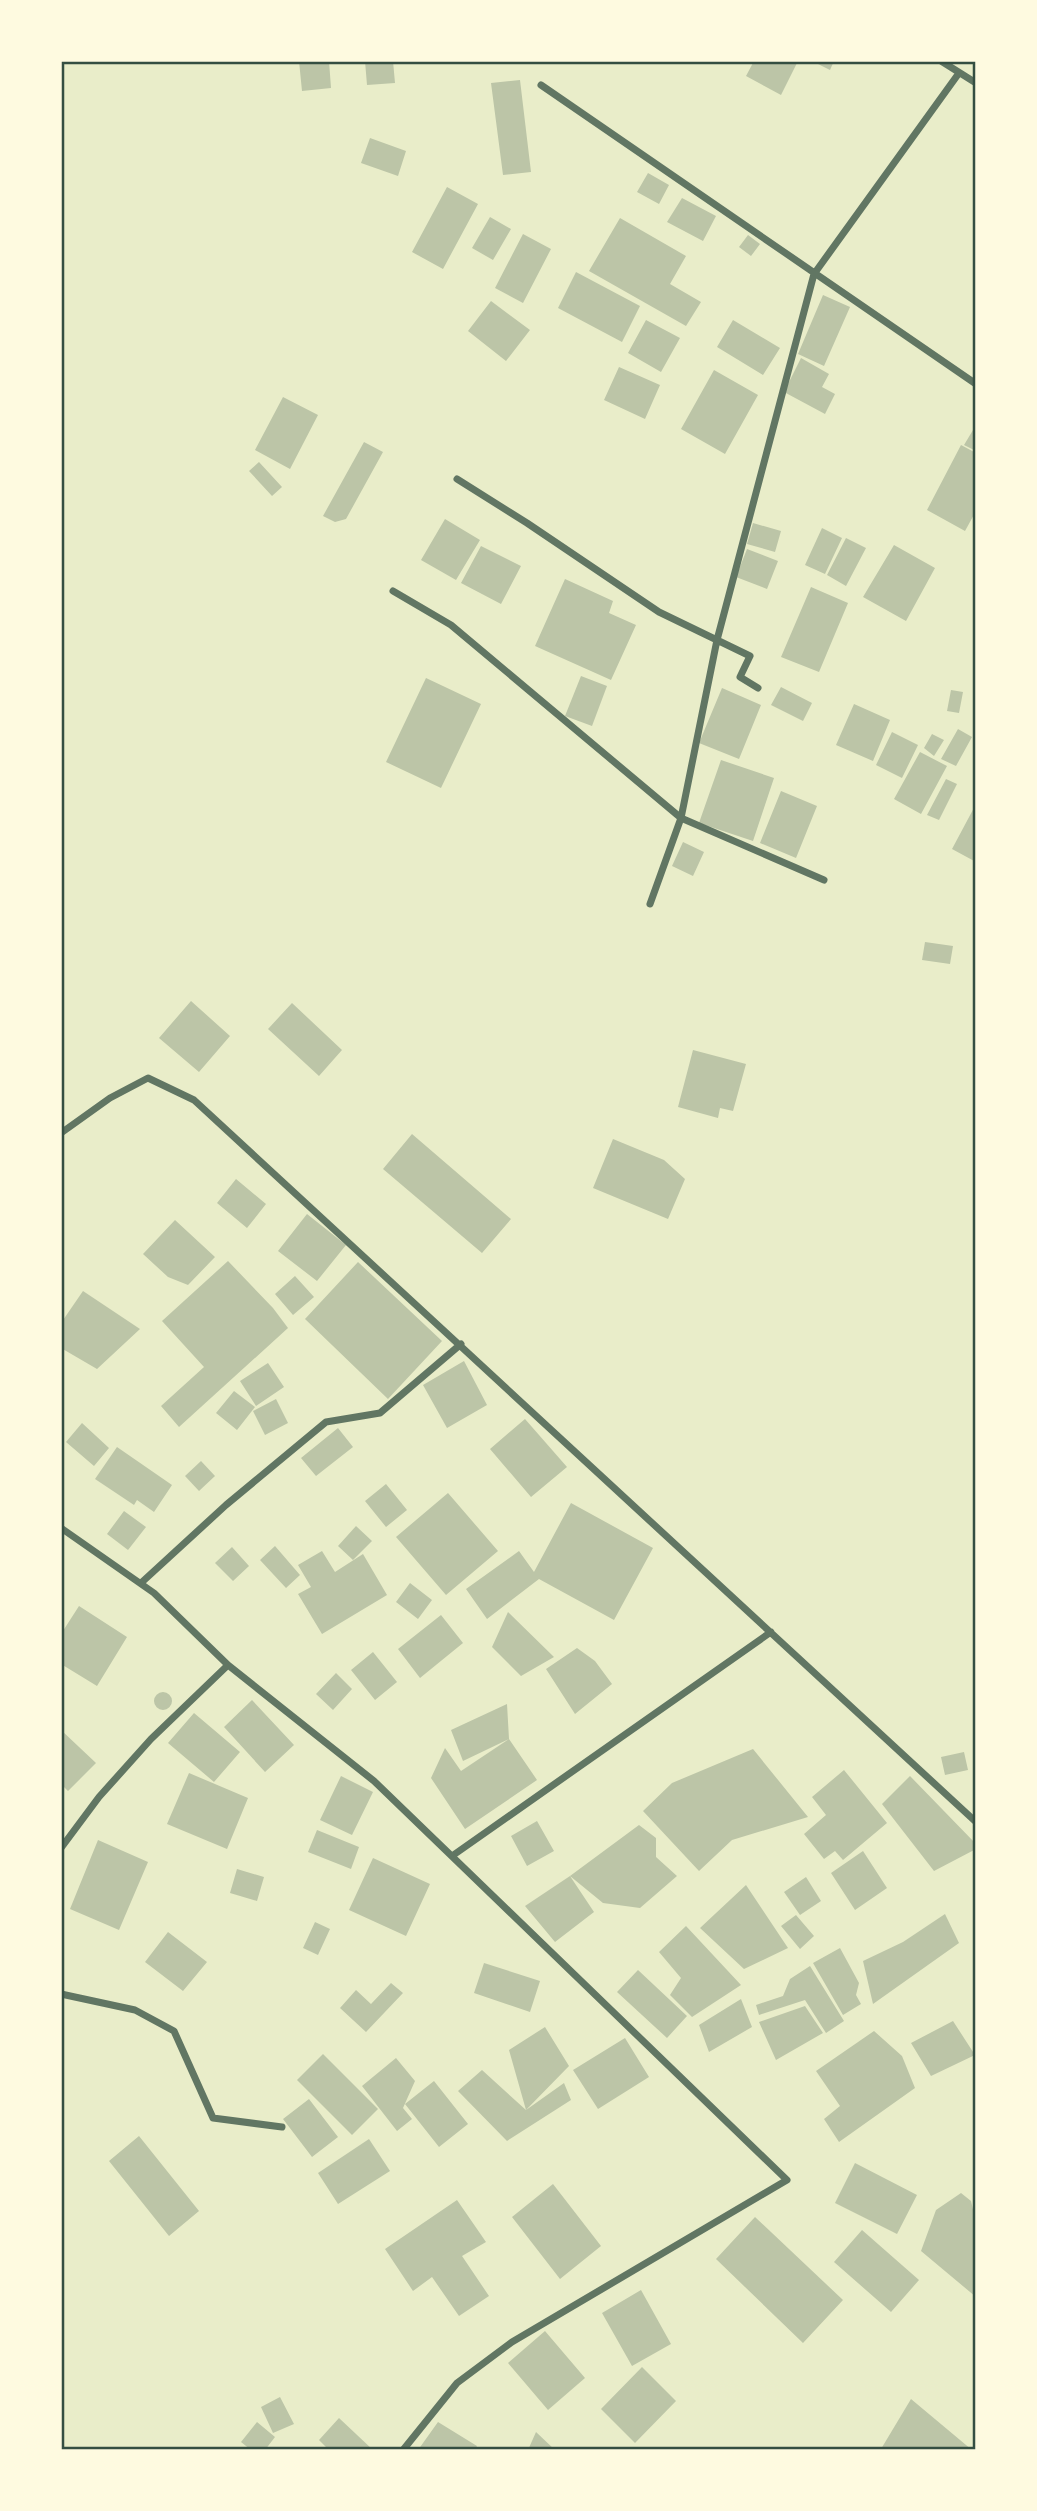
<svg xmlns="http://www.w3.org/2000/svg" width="1037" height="2511" font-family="Ubuntu,sans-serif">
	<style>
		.building { fill: #bcc5a7 }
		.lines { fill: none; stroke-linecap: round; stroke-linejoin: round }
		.minor { stroke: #617663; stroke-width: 7 }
		.neatline { fill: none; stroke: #344e41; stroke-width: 2.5 }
	</style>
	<rect width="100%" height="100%" fill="#e9edc9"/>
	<path class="building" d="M299,61H329L331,88L302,91Z
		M365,61H393L395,83L367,85Z
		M754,61H798L781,95L746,76Z
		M812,61H834L830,70Z
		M520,80L531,172L503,175L491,83Z
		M370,138L406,151L398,176L361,163Z
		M648,173L669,185L659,204L637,192Z
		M447,187L478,204L443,269L412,252Z
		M682,198L716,216L703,241L667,222Z
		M490,217L511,229L493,260L472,248Z
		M620,218L686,256L670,284L701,302L686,326L589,271Z
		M523,234L551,249L523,303L495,288Z
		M748,235L760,244L751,256L739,247Z
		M576,272L640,306L622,342L558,308Z
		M823,295L850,307L824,366L798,354Z
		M491,301L530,330L506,361L468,331Z
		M646,320L680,338L661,372L628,353Z
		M733,320L780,348L763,375L717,347Z
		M801,358L829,374L822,387L835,394L825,414L784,392Z
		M619,367L660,385L645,419L604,400Z
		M714,370L758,395L725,454L681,429Z
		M283,397L318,415L290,469L255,450Z
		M976,425V451L964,445Z
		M364,442L383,452L346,519L335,522L323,516Z
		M961,445L976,453V511L965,531L927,510Z
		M259,462L282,487L272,496L249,471Z
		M445,519L480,540L456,580L421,560Z
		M753,523L781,531L775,552L747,544Z
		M822,528L842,538L825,574L805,565Z
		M846,538L866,548L846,586L827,575Z
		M894,545L935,568L906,621L863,597Z
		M481,546L521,566L501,604L461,583Z
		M747,549L778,561L767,589L736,577Z
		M565,579L613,601L609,613L636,625L611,680L535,646Z
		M811,587L848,603L819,672L781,657Z
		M581,676L607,686L592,726L565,716Z
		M426,678L481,704L441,788L386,762Z
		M781,687L812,703L803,721L771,705Z
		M722,688L761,705L739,759L699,743Z
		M951,690L963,692L959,713L947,711Z
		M854,704L890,720L873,761L836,745Z
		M958,729L972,737L956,766L941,759Z
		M892,732L918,745L902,778L876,765Z
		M932,734L944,740L934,756L924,748Z
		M920,752L947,766L921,814L894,799Z
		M721,760L774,778L753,841L699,823Z
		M946,779L957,784L939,820L927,815Z
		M781,791L817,806L796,858L760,843Z
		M976,804V862L952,849Z
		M683,842L704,852L693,876L672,866Z
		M925,942L953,946L950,964L922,960Z
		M191,1001L230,1036L199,1072L159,1038Z
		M292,1003L342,1050L319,1076L268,1029Z
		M693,1050L746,1064L733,1111L720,1108L718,1118L678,1107Z
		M412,1134L511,1219L482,1253L383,1169Z
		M613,1139L664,1160L685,1179L668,1219L593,1188Z
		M236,1179L266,1204L247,1228L217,1203Z
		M307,1214L346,1245L317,1281L278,1251Z
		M175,1220L215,1257L188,1285L168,1277L143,1254Z
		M228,1261L273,1308L288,1328L179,1427L161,1406L204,1367L162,1321Z
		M358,1262L442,1341L388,1399L305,1319Z
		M295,1276L314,1297L293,1315L275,1294Z
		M83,1291L140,1329L97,1369L61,1348V1323Z
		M464,1361L487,1405L447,1428L423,1385Z
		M268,1363L284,1387L256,1406L240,1381Z
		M234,1391L255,1407L237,1430L216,1413Z
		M276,1399L288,1423L265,1435L253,1411Z
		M525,1419L567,1467L531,1497L490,1449Z
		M82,1423L109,1448L94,1466L66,1442Z
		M338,1428L353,1447L316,1476L301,1458Z
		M117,1447L172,1485L154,1512L137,1500L134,1505L95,1479Z
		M201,1461L215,1476L199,1491L185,1476Z
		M386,1484L407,1510L386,1527L365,1501Z
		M448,1493L498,1551L446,1595L396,1537Z
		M571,1503L653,1548L614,1620L539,1579L487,1619L466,1589L519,1551L534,1572Z
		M124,1511L146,1527L128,1550L107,1534Z
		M356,1526L372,1541L353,1560L338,1546Z
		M275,1546L300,1575L286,1588L260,1560Z
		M232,1547L249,1566L233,1581L215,1563Z
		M322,1551L335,1572L363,1554L387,1595L322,1634L298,1594L311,1587L298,1565Z
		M410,1583L432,1600L418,1619L396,1602Z
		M79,1606L127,1637L97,1686L61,1664V1634Z
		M508,1612L554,1657L521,1676L492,1647Z
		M441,1615L463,1643L420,1678L398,1649Z
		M577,1648L595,1661L612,1684L575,1714L546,1669Z
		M373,1652L397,1682L375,1700L351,1670Z
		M336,1673L352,1689L333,1710L316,1694Z
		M154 1701a9 9 0 1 1 18 0a9 9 0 1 1-18 0Z
		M252,1700L294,1745L265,1772L224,1727Z
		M507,1704L509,1739L463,1761L451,1730Z
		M194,1713L240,1752L214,1782L168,1743Z
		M61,1730L96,1763L68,1791L61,1784Z
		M509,1739L537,1780L465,1829L431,1778L445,1748L461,1771Z
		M753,1749L808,1817L732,1840L699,1871L643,1811L672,1783Z
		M964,1752L968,1770L945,1775L941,1757Z
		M844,1770L887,1823L843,1860L835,1851L824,1859L804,1834L826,1815L812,1797Z
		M189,1773L248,1798L227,1849L167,1824Z
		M341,1776L373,1792L352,1835L320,1820Z
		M910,1776L976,1844V1849L934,1871L882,1804Z
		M537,1821L554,1851L527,1866L511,1836Z
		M639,1825L656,1838V1857L677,1876L640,1908L603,1903L570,1876Z
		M317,1830L359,1847L351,1869L308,1852Z
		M98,1840L148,1862L119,1930L70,1909Z
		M863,1851L887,1888L855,1910L831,1873Z
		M373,1858L430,1884L406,1936L349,1910Z
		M237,1869L264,1877L257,1901L230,1893Z
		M570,1876L594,1912L555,1942L525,1906Z
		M806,1877L821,1901L800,1915L784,1892Z
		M746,1885L788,1948L744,1969L700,1928Z
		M945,1914L959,1943L873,2004L863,1961L903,1942Z
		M796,1915L814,1936L800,1949L781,1926Z
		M315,1922L330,1929L318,1955L303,1948Z
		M686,1926L741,1985L692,2017L670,1995L681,1978L659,1952Z
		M168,1932L207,1962L183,1991L145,1962Z
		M840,1948L859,1983L856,1995L861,2004L843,2015L813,1963Z
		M484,1963L540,1981L530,2012L474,1993Z
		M810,1966L844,2021L826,2033L805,2000L759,2015L756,2005L783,1996L790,1979Z
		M638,1970L687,2016L667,2038L617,1992Z
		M391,1983L403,1993L366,2032L340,2008L356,1990L371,2004Z
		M741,1999L752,2027L709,2052L699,2025Z
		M805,2006L823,2033L776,2060L759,2022Z
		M953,2021L975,2055L931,2076L911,2043Z
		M545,2027L569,2066L526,2110L509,2050Z
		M874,2031L902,2056L915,2088L839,2142L824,2119L840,2106L816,2071Z
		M625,2038L649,2077L598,2109L573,2070Z
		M323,2054L378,2109L352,2135L297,2080Z
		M396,2058L415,2081L403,2108L412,2119L397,2131L362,2086Z
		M482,2070L526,2110L564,2083L571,2100L507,2141L458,2091Z
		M434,2081L468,2124L439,2147L405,2104Z
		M309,2099L338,2137L312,2157L283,2119Z
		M139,2136L199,2211L169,2236L109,2161Z
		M369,2139L390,2171L338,2204L318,2173Z
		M855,2163L917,2195L897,2234L835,2203Z
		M553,2184L601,2246L560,2279L512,2217Z
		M961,2193L971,2201L976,2222V2297L921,2251L936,2210Z
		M457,2200L486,2242L462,2256L489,2296L459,2316L432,2277L413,2291L385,2249Z
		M755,2217L843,2300L803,2343L716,2259Z
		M862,2230L919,2280L891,2312L834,2262Z
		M641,2290L671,2344L632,2366L602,2313Z
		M545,2331L585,2378L548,2410L508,2363Z
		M642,2367L676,2401L635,2443L601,2409Z
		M280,2397L294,2424L273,2433L261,2407Z
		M911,2399L972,2450L881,2449Z
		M339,2418L373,2450H329L319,2440Z
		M257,2422L275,2437L265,2450H251L241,2442Z
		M438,2422L477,2446L475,2450H418Z
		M536,2432L555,2450H528Z"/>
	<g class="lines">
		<path class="minor" d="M941,61L976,83
			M541,85L976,384
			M457,479L527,523L659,612L750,656L740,677L758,688
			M393,591L451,625L681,818L824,880
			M650,904L681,818L717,640L814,274L959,73
			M61,1133L110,1098L148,1078L194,1100L976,1822
			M61,1528L154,1593L228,1665L374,1781L787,2180L512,2342L457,2383L403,2450
			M141,1583L226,1505L326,1422L380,1413L461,1344
			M61,1848L99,1797L151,1739L228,1665
			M452,1856L771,1632
			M61,1994L135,2010L174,2031L213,2118L282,2127"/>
	</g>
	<rect width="1037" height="2511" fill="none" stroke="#fefae0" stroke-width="126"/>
	<rect x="63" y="63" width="911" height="2385" class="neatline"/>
</svg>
